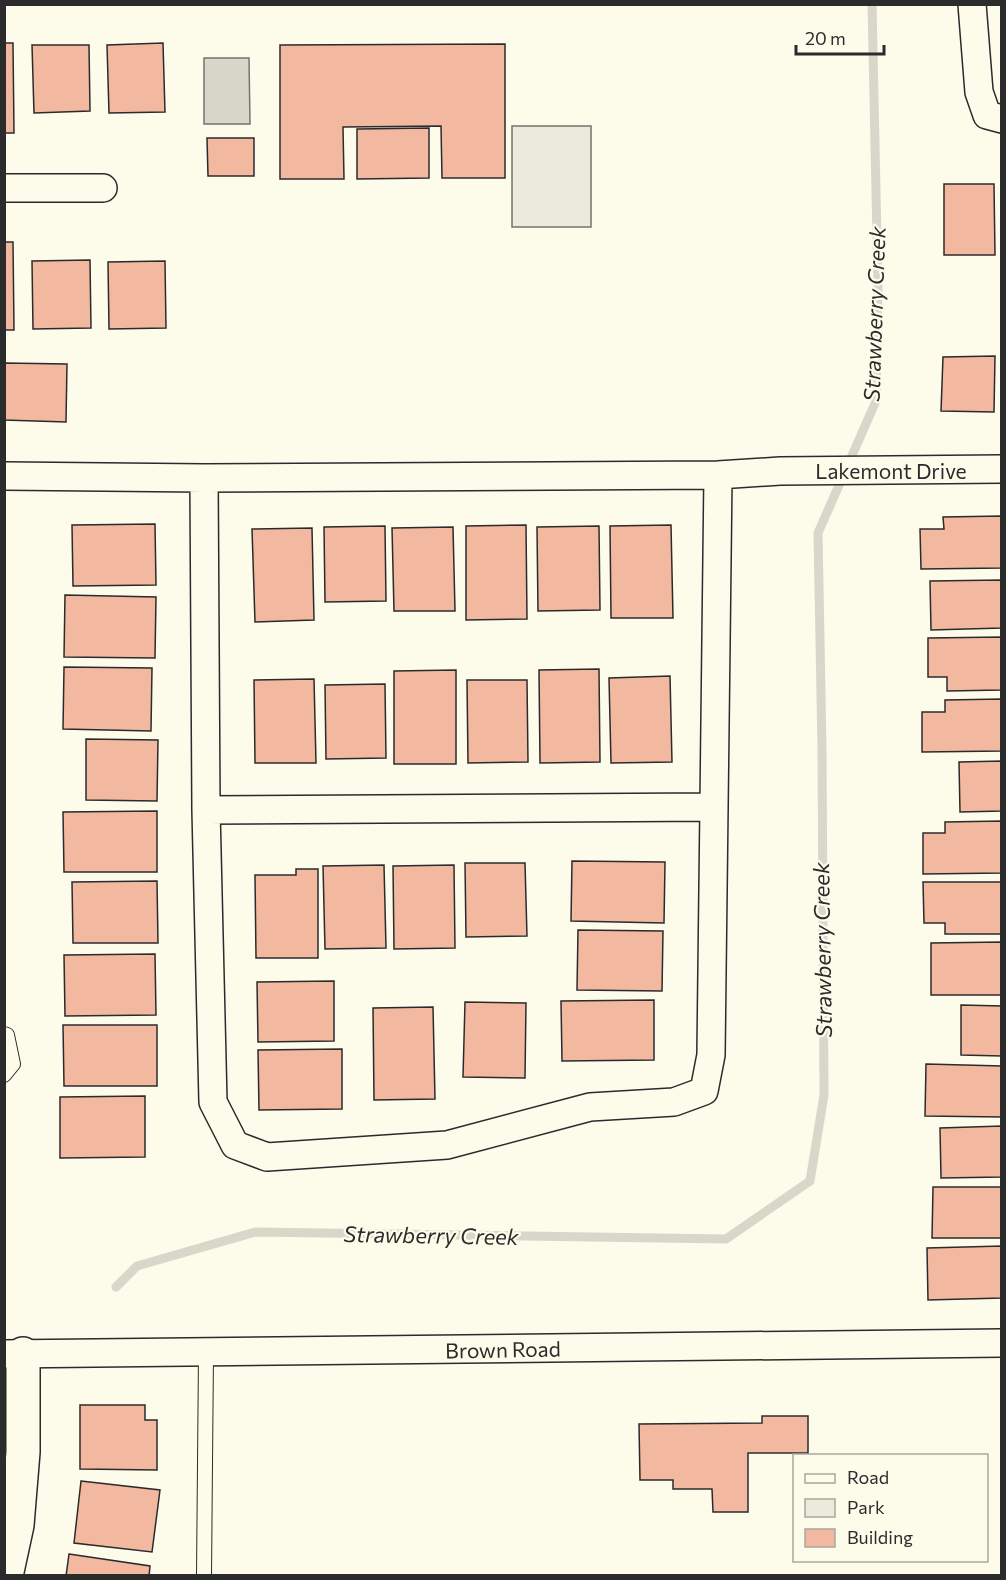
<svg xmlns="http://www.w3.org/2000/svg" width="1006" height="1580" font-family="Commissioner,sans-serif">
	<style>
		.green { fill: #ecebdb; stroke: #74746e; stroke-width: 1.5 }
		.water { fill: #d8d7c9; stroke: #74746e; stroke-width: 1.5 }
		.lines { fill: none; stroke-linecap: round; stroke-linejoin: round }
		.stream { stroke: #d8d7c9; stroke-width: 9 }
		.building { fill: #f2b8a0; stroke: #2b2b2b; stroke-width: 1.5 }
		.lane-casing { stroke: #2b2b2b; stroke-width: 16 }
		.street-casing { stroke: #2b2b2b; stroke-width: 30 }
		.secondary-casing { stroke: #2b2b2b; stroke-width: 36 }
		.lane { stroke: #fdfbea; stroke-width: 14 }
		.street { stroke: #fdfbea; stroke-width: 27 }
		.secondary { stroke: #fdfbea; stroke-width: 33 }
		.labels { text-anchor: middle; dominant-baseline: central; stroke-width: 4.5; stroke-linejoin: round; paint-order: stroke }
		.street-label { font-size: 21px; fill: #2b2b2b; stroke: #fdfbea }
		.water-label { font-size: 22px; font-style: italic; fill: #2b2b2b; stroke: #fdfbea }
	</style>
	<rect width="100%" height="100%" fill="#fdfbea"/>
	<path class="green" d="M512,126H591V227H512Z"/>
	<path class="water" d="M204,58H249L250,124H204Z"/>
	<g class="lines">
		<path class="stream" d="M116,1287L137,1266L255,1232L726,1239L810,1181L824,1095L822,750L818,533L876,401L878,285L872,4"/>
	</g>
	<path class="building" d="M4,43H13L14,133H4Z
		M163,43L165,112L109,113L107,45Z
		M505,44V178H442L441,126L343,127L344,179H280V45Z
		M32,45H89L90,111L34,113Z
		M429,128V178L357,179V129Z
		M207,138H254V176H208Z
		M944,184H994L995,255H944Z
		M4,242H13L14,330H4Z
		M90,260L91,328L33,329L32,261Z
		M165,261L166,328L109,329L108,262Z
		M995,356L994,412L941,411L943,357Z
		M4,363L67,364L66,422L4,420Z
		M1002,516V568L921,569L920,529H944L943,517Z
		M155,524L156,585L73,586L72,525Z
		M526,525L527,619L466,620V526Z
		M671,525L673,618H611L610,526Z
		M385,526L386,601L325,602L324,527Z
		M599,526L600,610L538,611L537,527Z
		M453,527L455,611H394L392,528Z
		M312,528L314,620L255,622L252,529Z
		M1002,580V628L931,630L930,581Z
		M65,595L156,597L155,658L64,657Z
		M1002,637V690L947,691V677H928V638Z
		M64,667L152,668L151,731L63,729Z
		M599,669L600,762L540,763L539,670Z
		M456,670V764H394V671Z
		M670,676L672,762L611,763L609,678Z
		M314,679L316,763H255L254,680Z
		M467,680H527L528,762L468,763Z
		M385,684L386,758L326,759L325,685Z
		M1002,699V751L922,752V712H945V700Z
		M86,739L158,740L157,801L86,800Z
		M1002,761V811L960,812L959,762Z
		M157,811V872H64L63,812Z
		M1002,821V873L923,874V833H945V822Z
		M572,861L665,862L664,923L571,921Z
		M465,863H525L527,936L466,937Z
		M384,865L386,948L325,949L323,866Z
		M454,865L455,948L394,949L393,866Z
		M296,869H318V958H256L255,875H296Z
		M157,881L158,943H73L72,882Z
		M923,882H1002V934H945V923H924Z
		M578,930L663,931L662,991L577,990Z
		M1002,942V995H931V943Z
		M155,954L156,1015L65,1016L64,955Z
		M334,981V1041L258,1042L257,982Z
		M654,1000V1060L562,1061L561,1001Z
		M465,1002L526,1003L525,1078L463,1077Z
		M961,1005L1002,1006V1056L961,1055Z
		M433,1007L435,1099L374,1100L373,1008Z
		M63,1025H157V1086H64Z
		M342,1049V1109L259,1110L258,1050Z
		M926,1064L1002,1066V1117L925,1116Z
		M145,1096V1157L60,1158V1097Z
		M1002,1126V1177L941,1178L940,1128Z
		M933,1187H1002V1238H932Z
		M1002,1246V1298L928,1300L927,1248Z
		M80,1405H145V1420H157V1470L80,1469Z
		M762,1416H808V1453H748V1512H713L712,1489H673V1480H640L639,1424L762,1423Z
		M81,1481L160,1490L152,1552L74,1543Z
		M69,1554L150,1566L149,1576H66Z"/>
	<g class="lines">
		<defs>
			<path id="lane" d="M4,1034L7,1035L13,1064L4,1075
				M204,1576L206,1353"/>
			<path id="street" d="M972,4L979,92L987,115L1002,119
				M4,188H103
				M4,476L204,478L718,475L780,471L1002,469
				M204,478L206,810L213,1102L235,1145L267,1157L447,1145L590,1107L674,1102L704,1091L711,1055L718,475
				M206,810L713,807
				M4,1354L1002,1343"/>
			<path id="secondary" d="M6,1576L17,1525L23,1452V1354"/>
		</defs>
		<use href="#lane" class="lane-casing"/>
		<use href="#street" class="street-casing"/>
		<use href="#secondary" class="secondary-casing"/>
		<use href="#lane" class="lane"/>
		<use href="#street" class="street"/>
		<use href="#secondary" class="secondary"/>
	</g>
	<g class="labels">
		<g class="street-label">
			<text x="891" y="470">Lakemont Drive</text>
			<text transform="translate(503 1349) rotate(-1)">Brown Road</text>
		</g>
		<g class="water-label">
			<text transform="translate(874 314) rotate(-88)">Strawberry Creek</text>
			<text transform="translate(822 950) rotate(-91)">Strawberry Creek</text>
			<text transform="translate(431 1235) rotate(1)">Strawberry Creek</text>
		</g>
	</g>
	<rect width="1006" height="1580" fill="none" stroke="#2b2b2b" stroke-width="12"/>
	<rect x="793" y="1454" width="195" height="108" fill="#fdfbea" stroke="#a9a89e" stroke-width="1.5"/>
	<rect x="805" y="1474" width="30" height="9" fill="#fdfbea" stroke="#a9a89e" stroke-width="1.5"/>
	<text x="847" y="1484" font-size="18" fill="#2b2b2b">Road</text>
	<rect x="805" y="1499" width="30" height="18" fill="#ecebdb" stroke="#a9a89e" stroke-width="1.5"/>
	<text x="847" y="1514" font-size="18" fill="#2b2b2b">Park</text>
	<rect x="805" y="1529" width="30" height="18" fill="#f2b8a0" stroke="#a9a89e" stroke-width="1.5"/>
	<text x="847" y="1544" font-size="18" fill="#2b2b2b">Building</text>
	<path d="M796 45v9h88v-9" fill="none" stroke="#2b2b2b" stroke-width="3"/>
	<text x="805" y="45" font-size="18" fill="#2b2b2b" stroke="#fdfbea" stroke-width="4.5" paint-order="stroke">20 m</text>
</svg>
